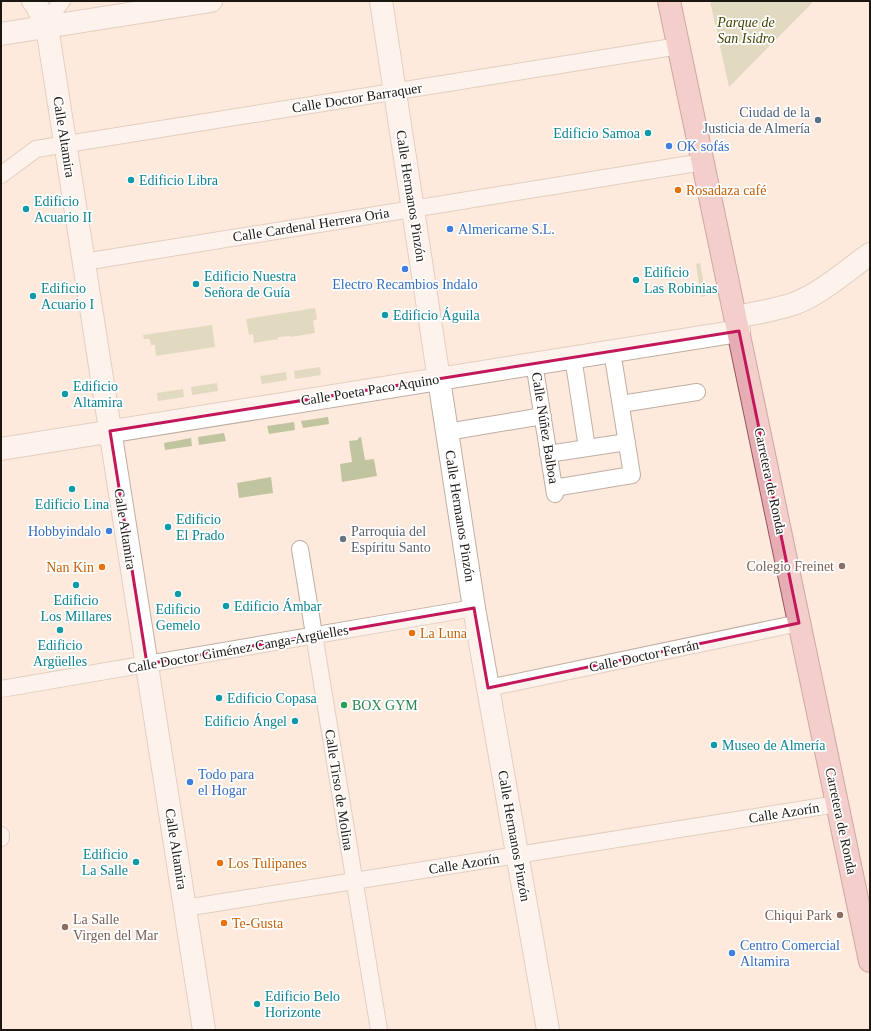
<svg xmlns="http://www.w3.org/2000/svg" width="871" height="1031" font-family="'Times New Roman',serif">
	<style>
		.green { fill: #c0c59f }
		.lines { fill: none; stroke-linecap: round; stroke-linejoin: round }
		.street-casing { stroke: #bfaea1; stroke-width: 18 }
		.secondary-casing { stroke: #bfaea1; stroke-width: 24 }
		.primary-casing { stroke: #95555c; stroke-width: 24 }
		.street { stroke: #fff; stroke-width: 16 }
		.secondary { stroke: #fff; stroke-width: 22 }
		.primary { stroke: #e6adb5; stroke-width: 22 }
		.marked { fill: none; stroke: #c2185b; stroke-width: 3; stroke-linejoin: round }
		.service-dot { fill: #5c6f8a; stroke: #fff; stroke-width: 1.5 }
		.culture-dot { fill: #0f9aa8; stroke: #fff; stroke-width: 1.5 }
		.shop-dot { fill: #3f7fe0; stroke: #fff; stroke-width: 1.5 }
		.food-dot { fill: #e8710a; stroke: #fff; stroke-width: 1.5 }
		.worship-dot { fill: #6b7280; stroke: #fff; stroke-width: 1.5 }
		.education-dot { fill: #8d6e63; stroke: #fff; stroke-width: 1.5 }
		.leisure-dot { fill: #2e9e5b; stroke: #fff; stroke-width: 1.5 }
		.labels { text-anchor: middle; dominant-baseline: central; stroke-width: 3.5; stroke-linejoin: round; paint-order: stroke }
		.park-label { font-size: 14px; font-style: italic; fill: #414500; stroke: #fff }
		.street-label { font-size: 14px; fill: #1c1611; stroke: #fff }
		.service-label { font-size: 14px; fill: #4e5e75; stroke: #fff; text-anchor: end }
		.culture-label { font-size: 14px; fill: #0d838f; stroke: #fff; text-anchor: start }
		.shop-label { font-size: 14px; fill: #366cbe; stroke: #fff; text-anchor: start }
		.food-label { font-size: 14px; fill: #c56008; stroke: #fff; text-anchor: start }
		.worship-label { font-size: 14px; fill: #5b616d; stroke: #fff; text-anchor: start }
		.education-label { font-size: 14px; fill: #785e54; stroke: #fff; text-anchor: end }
		.leisure-label { font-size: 14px; fill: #27864d; stroke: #fff; text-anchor: start }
	</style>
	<rect width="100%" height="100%" fill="#fdeadd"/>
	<path class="green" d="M710,1H814L729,87Z
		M700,263L706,296L701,297L696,264Z
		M315,308L317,319L313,321L315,333L291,337V336L278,337V339L254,343L253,334L249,335L246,319Z
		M212,325L215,347L156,356L155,345H151L150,339H144L143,335Z
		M320,367L321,375L295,379L294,371Z
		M286,372L287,380L262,384L260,376Z
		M217,383L218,391L192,395L191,387Z
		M183,389L184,397L158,401L157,393Z
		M328,417L329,424L303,428L301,421Z
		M294,422L295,430L269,434L267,426Z
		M224,433L226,441L199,445L198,437Z
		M361,437L365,460L374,459L377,476L342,482L340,464L352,462L349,441L358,440V438Z
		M191,438L192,446L165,450L164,443Z
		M271,477L273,493L239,498L237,483Z"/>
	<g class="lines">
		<defs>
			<path id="street" d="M47,27L53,13L62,1
				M1,175L36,149L679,46
				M84,262L703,162
				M573,357L587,448
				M534,363L555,494
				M621,404L697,392
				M447,432L543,416
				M548,454L627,442
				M554,488L632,475L612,351
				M300,549L379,1030
				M488,688L799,623
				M1,689L474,608
				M1,835V838
				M185,908L837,804"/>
			<path id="secondary" d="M33,1L37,6L47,27L204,1030
				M381,1L474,608L548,1030
				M1,34L211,1
				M736,317C755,313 777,310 796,303C823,292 846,271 870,254
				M1,449L739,331"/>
			<path id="primary" d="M669,1L870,961"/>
		</defs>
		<use href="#street" class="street-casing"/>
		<use href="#secondary" class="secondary-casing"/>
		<use href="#primary" class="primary-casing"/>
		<use href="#street" class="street"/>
		<use href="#secondary" class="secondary"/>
		<use href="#primary" class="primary"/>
	</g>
	<path d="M0 0H871V1031H0ZM739,331L799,623L488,688L474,608L147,664L110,431Z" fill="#fdeadd" fill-opacity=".55" fill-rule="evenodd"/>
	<path class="marked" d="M739,331L799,623L488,688L474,608L147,664L110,431Z"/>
	<circle class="service-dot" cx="818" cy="120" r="4"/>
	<g class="culture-dot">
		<circle cx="648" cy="133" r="4"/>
		<circle cx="131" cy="180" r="4"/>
		<circle cx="26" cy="209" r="4"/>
		<circle cx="636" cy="280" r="4"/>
		<circle cx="196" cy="284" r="4"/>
		<circle cx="33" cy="296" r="4"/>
		<circle cx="385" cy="315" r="4"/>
		<circle cx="65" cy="394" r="4"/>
		<circle cx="72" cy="489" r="4"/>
		<circle cx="168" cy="527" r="4"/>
		<circle cx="76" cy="585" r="4"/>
		<circle cx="178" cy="594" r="4"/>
		<circle cx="226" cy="606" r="4"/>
		<circle cx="60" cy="630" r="4"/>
		<circle cx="219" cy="698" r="4"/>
		<circle cx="295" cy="721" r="4"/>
		<circle cx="714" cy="745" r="4"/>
		<circle cx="136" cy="862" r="4"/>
		<circle cx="257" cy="1004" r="4"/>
	</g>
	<g class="shop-dot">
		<circle cx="669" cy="146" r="4"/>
		<circle cx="450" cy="229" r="4"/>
		<circle cx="405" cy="269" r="4"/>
		<circle cx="109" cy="531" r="4"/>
		<circle cx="190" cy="782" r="4"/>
		<circle cx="732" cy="953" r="4"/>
	</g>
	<g class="food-dot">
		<circle cx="678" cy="190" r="4"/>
		<circle cx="102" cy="567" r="4"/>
		<circle cx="412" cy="633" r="4"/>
		<circle cx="220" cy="863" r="4"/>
		<circle cx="224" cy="923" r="4"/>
	</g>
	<circle class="worship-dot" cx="343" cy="539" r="4"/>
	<g class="education-dot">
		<circle cx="842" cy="566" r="4"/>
		<circle cx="840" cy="915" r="4"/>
		<circle cx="65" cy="927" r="4"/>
	</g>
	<circle class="leisure-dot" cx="344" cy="705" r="4"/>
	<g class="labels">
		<g class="park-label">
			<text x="746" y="22">Parque de<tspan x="746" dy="16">San Isidro</tspan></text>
		</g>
		<g class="street-label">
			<text transform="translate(357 98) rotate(-9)">Calle Doctor Barraquer</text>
			<text transform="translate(64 137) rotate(81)">Calle Altamira</text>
			<text transform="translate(411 196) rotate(81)">Calle Hermanos Pinzón</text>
			<text transform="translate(311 225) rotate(-9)">Calle Cardenal Herrera Oria</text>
			<text transform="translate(370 390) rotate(-9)">Calle Poeta Paco Aquino</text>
			<text transform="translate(545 428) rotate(81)">Calle Núñez Balboa</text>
			<text transform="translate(770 481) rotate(78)">Carretera de Ronda</text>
			<text transform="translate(460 516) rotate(81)">Calle Hermanos Pinzón</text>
			<text transform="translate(125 529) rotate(81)">Calle Altamira</text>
			<text transform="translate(238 649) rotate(-10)">Calle Doctor Giménez Canga-Argüelles</text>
			<text transform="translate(644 656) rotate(-12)">Calle Doctor Ferrán</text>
			<text transform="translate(339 790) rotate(81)">Calle Tirso de Molina</text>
			<text transform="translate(784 813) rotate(-9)">Calle Azorín</text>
			<text transform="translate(841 821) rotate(78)">Carretera de Ronda</text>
			<text transform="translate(514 836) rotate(80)">Calle Hermanos Pinzón</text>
			<text transform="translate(176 849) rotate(81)">Calle Altamira</text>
			<text transform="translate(464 864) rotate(-9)">Calle Azorín</text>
		</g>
		<g class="service-label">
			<text x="810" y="112">Ciudad de la<tspan x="810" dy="16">Justicia de Almería</tspan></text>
		</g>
		<g class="culture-label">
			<text x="640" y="133" text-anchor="end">Edificio Samoa</text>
			<text x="139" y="180">Edificio Libra</text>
			<text x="34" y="201">Edificio<tspan x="34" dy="16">Acuario II</tspan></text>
			<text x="644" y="272">Edificio<tspan x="644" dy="16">Las Robinias</tspan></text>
			<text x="204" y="276">Edificio Nuestra<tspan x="204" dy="16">Señora de Guía</tspan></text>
			<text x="41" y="288">Edificio<tspan x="41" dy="16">Acuario I</tspan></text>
			<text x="393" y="315">Edificio Águila</text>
			<text x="73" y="386">Edificio<tspan x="73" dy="16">Altamira</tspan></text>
			<text x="72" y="504" text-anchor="middle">Edificio Lina</text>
			<text x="176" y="519">Edificio<tspan x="176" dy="16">El Prado</tspan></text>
			<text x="76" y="600" text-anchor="middle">Edificio<tspan x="76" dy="16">Los Millares</tspan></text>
			<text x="234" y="606">Edificio Ámbar</text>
			<text x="178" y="609" text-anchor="middle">Edificio<tspan x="178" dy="16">Gemelo</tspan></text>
			<text x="60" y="645" text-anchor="middle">Edificio<tspan x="60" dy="16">Argüelles</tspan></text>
			<text x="227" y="698">Edificio Copasa</text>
			<text x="287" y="721" text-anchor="end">Edificio Ángel</text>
			<text x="722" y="745">Museo de Almería</text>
			<text x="128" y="854" text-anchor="end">Edificio<tspan x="128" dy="16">La Salle</tspan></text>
			<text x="265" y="996">Edificio Belo<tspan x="265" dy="16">Horizonte</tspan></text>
		</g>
		<g class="shop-label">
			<text x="677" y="146">OK sofás</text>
			<text x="458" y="229">Almericarne S.L.</text>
			<text x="405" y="284" text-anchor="middle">Electro Recambios Indalo</text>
			<text x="101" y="531" text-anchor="end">Hobbyindalo</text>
			<text x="198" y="774">Todo para<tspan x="198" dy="16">el Hogar</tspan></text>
			<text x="740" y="945">Centro Comercial<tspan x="740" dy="16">Altamira</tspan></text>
		</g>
		<g class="food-label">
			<text x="686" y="190">Rosadaza café</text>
			<text x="94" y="567" text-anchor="end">Nan Kin</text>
			<text x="420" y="633">La Luna</text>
			<text x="228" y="863">Los Tulipanes</text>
			<text x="232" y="923">Te-Gusta</text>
		</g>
		<g class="worship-label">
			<text x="351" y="531">Parroquia del<tspan x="351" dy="16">Espíritu Santo</tspan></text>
		</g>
		<g class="education-label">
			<text x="834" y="566">Colegio Freinet</text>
			<text x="832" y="915">Chiqui Park</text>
			<text x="73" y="919" text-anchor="start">La Salle<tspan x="73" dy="16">Virgen del Mar</tspan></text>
		</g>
		<g class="leisure-label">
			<text x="352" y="705">BOX GYM</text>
		</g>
	</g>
	<rect width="871" height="1031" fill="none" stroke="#1c1611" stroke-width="4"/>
</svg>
